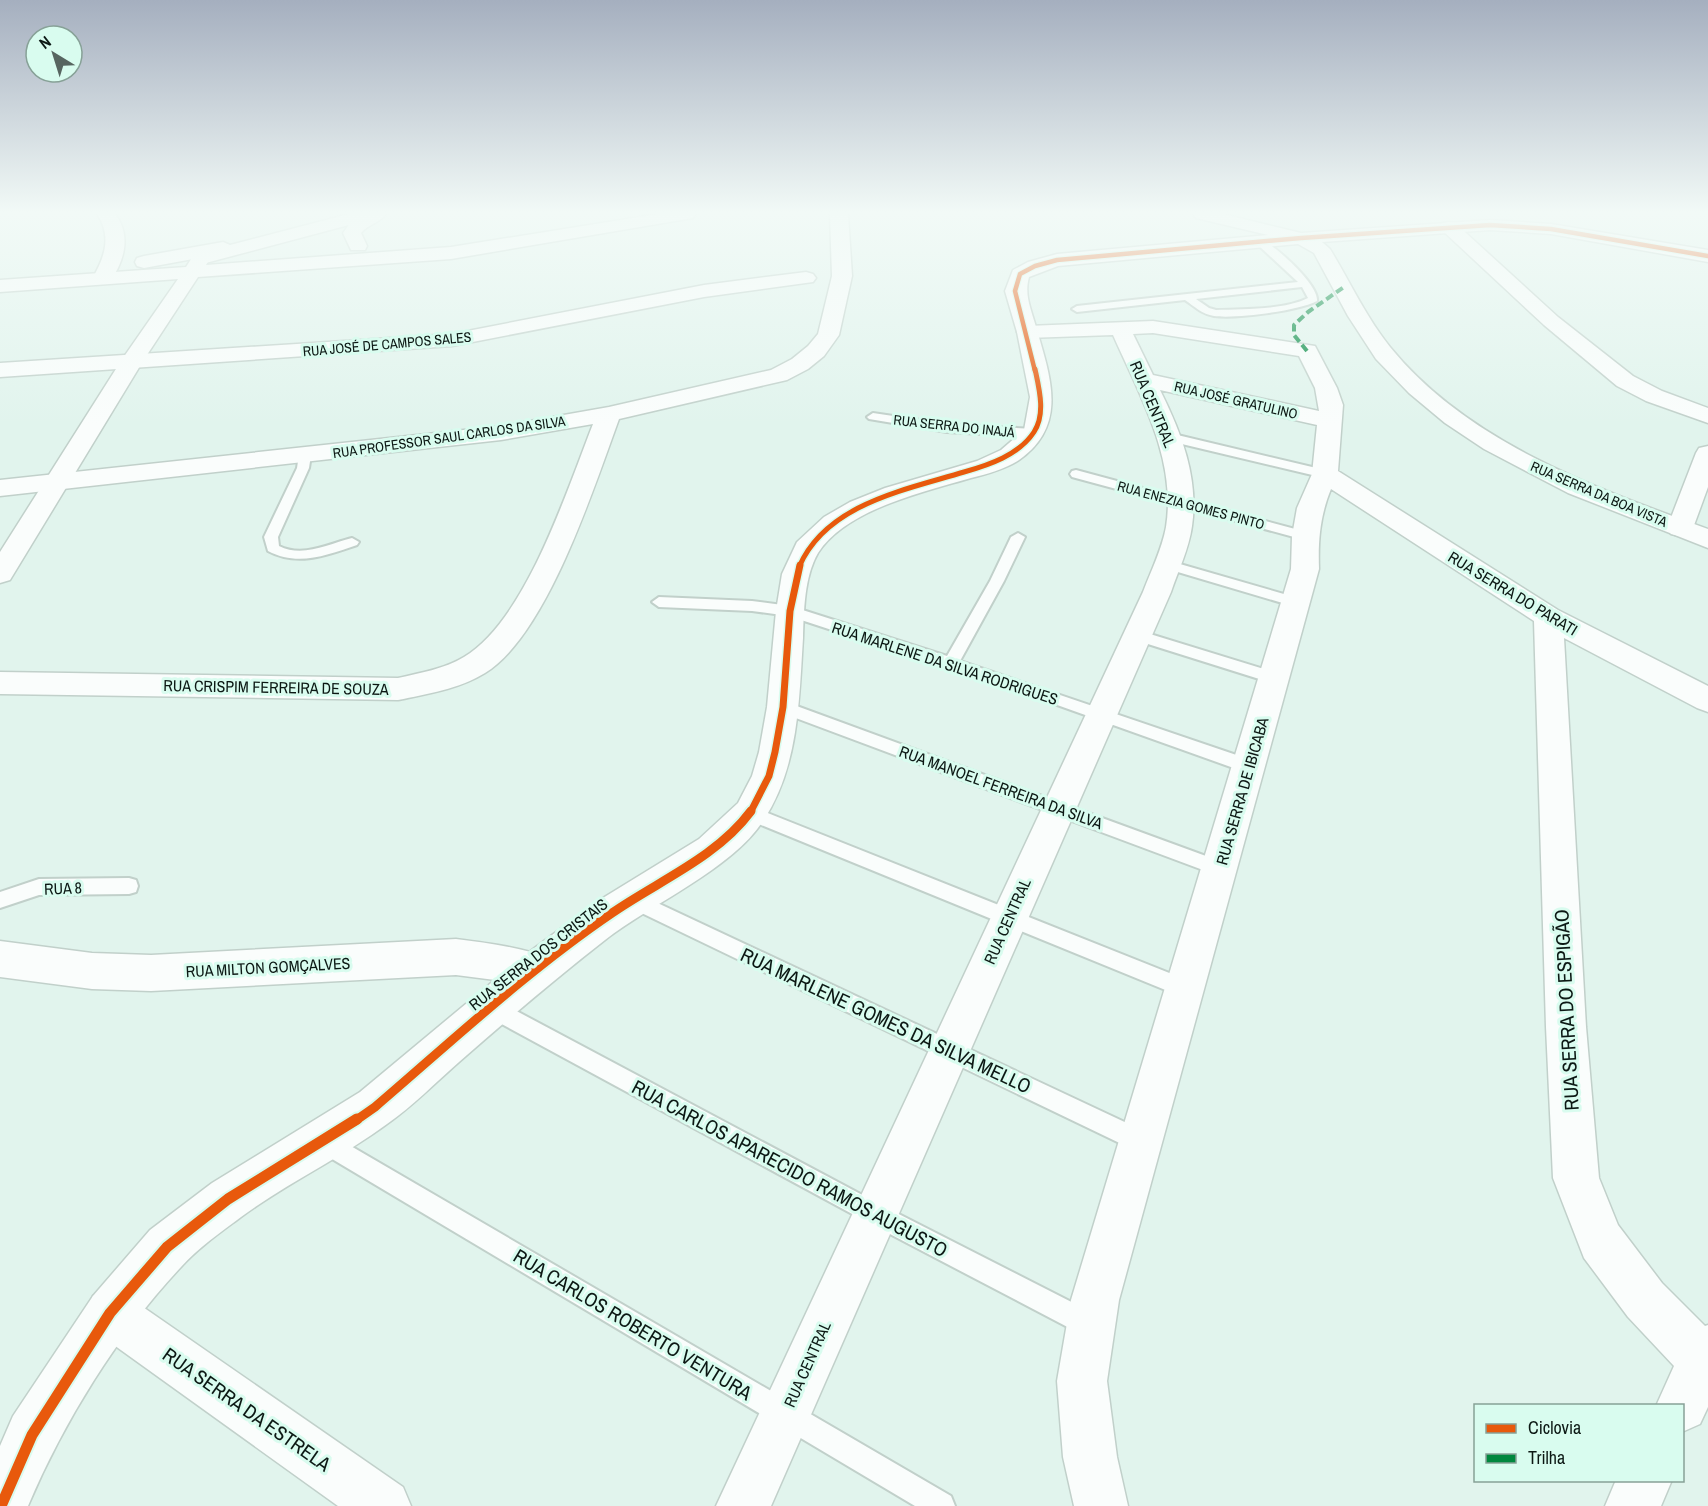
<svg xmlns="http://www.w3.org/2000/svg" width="1708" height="1506" font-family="'Archivo Narrow',sans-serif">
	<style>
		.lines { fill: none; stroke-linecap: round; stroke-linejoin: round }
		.service-casing { stroke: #c1d0ca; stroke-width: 4 }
		.minor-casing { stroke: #c1d0ca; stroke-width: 3 }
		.tertiary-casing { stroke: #c1d0ca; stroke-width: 3 }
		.secondary-casing { stroke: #c1d0ca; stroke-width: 3 }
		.service { fill: #fafdfc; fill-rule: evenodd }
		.minor { fill: #fafdfc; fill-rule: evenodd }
		.tertiary { fill: #fafdfc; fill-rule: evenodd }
		.secondary { fill: #fafdfc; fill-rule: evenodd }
		.quiet { stroke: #00873e; stroke-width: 4; stroke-dasharray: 8 4; stroke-linecap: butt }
		.cycleway-far4-casing { stroke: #d9fcef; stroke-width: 7 }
		.cycleway-far3-casing { stroke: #d9fcef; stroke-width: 8 }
		.cycleway-far2-casing { stroke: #d9fcef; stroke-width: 10 }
		.cycleway-far1-casing { stroke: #d9fcef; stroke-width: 13 }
		.cycleway-casing { stroke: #d9fcef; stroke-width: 15 }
		.cycleway-far4 { stroke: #e8590c; stroke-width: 4.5 }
		.cycleway-far3 { stroke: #e8590c; stroke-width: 5 }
		.cycleway-far2 { stroke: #e8590c; stroke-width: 7 }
		.cycleway-far1 { stroke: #e8590c; stroke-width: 9 }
		.cycleway { stroke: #e8590c; stroke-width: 11 }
		.labels { text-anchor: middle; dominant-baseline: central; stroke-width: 6; stroke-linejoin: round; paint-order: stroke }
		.far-street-label { font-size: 14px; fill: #0c1814; stroke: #d9fcef }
		.street-label { font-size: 16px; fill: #0c1814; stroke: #d9fcef }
		.near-street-label { font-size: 20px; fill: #0c1814; stroke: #d9fcef }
	</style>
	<rect width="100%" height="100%" fill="#e1f4ed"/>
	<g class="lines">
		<defs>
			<path id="service" d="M1260,239C1275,245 1319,285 1317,301C1298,311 1235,319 1214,316C1202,314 1195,307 1185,300L1077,312L1072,309L1077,306L1298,282L1257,244V240ZM1302,287L1308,298C1285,310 1242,309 1216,310L1209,308L1196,299Z
				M873,413L947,424L1034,429L1040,433L1034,437L947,432L869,419L867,417Z
				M1169,433L1329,471L1331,474L1325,478L1165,440L1163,437Z
				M305,451L311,455L309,468L278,537L279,546C303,558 328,544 352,538L359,542L357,545C327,555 298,567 268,551L264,537L297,468L299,455Z
				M1076,470L1310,533L1312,536L1305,540L1072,477L1070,474L1072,471Z
				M1018,533L1025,537L1004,581L960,661L1254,761L1256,766L1254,771L1248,773L1242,771L1018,691L789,616L752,611L659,607L652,602L659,597L752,601L790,606L947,656L990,581L1011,537Z
				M1166,560L1301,599L1303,602L1296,607L1161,567L1159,564Z
				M1137,630L1280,674L1283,678L1280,682L1275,684L1132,639L1130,635Z
				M783,701L1225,863L1228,868L1225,873L1219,876L777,711L775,707L777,703Z
				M750,806L1192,982L1195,989L1192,996L1185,998L744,818L741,813L744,808Z
				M129,878L136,880L138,886L136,892L129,894L39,895L0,908V892L39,879Z
				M632,891L1148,1133L1151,1141L1148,1149L1140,1152L1132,1149L625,905L623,899L625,893Z
				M492,998L883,1206L1095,1314L1098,1323L1095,1332L1086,1335L1077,1332L867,1222L485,1015L482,1008L485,1001Z
				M325,1131L951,1496L955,1506H915L317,1150L314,1142L317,1134Z"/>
			<path id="minor" d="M97,214H115C132,236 124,262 109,283H95L92,279C105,257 112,236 97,214Z
				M349,214H378L375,218L202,264L193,259L144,268L137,266L135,262L137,258L144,256L223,242L230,245Z
				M830,214H848L852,276L839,335L824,356L808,369L787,380L619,419C594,487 547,635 485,673C459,689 427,694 398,700L0,694V672L398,678C420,673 444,669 464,657C526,620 567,490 593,424L501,440L0,496V480L501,426L609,407L771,370L792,359L808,346L818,334L832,276Z
				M1449,222L1455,223L1558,317L1633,376L1662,391L1708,408V423L1646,401L1617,386L1544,325L1443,231L1440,227L1443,223Z
				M806,272L813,274L816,278L813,282L704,297L452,346L0,377V363L452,334L704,285Z
				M1153,321L1315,346L1337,388L1343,405L1338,471L1558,610L1708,686V712L1697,708L1564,638L1586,1027L1599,1178L1618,1225L1662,1283L1705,1326L1708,1325V1407L1700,1424L1682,1432V1406H1656L1674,1366L1628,1317L1584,1258L1553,1178L1546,1027L1534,621L1331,489C1320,516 1318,540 1319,569L1119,1300L1107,1381L1117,1457L1128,1506H1074L1063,1457L1057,1381L1071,1300L1291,569L1292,536L1297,508L1312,474L1317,425L1160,390C1181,432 1199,478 1192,526C1189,549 1178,571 1171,592L771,1506H716L1143,592C1151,571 1162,549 1166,527C1177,458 1139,394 1113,335L1027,338L1020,336L1017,332L1020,328L1027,326ZM1153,333L1299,356L1315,388L1319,411L1153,375L1133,334Z
				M1708,446V487L1693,528L1689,534L1680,536L1671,534L1667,528L1696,453L1699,448Z
				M456,939C487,943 519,947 549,958L555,971L549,984L535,989L495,980L456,975L151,991L92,989L0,977V941L92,953L151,955Z
				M110,1289L127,1296L403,1487L411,1506H338L93,1330L86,1313L93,1296Z
				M1616,1480H1672L1661,1506H1605Z"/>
			<path id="tertiary" d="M1193,214H1223L1301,233L1490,220L1551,224L1708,250V262L1551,234L1490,230L1322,242L1330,249C1350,282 1366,317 1390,347C1468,443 1595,488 1708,529V548L1568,493L1484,449L1445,423L1409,393L1376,359L1348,316L1314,253L1298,244L1058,266L1029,277C1024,295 1031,309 1036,327C1050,376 1069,425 1019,460C1005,469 987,474 971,478C924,492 846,509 818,553C804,577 804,611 803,638C799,700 799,767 763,821C732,869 651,904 605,940C555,979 507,1020 459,1062C435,1083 413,1106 387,1124C341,1158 287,1183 241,1217C221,1232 198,1248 181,1267C118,1334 64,1421 28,1506H0V1446L13,1416L93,1296L150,1230L212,1183L360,1092L521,958L598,901L699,839L738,803L752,776L759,752L767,707L776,611L782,574L797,542L824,517L850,502L885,488L977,461L1001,450L1024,430L1030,397L1017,332L1005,291L1013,270L1028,262L1057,254L1268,235L1196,218Z"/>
			<path id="secondary" d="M364,214H386C380,223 368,224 361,233L367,246L365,250H351L343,233L353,219Z
				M658,214H696L693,218L687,219L451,259L198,277L143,361L10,580L0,583V552L121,361L178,279L0,292V280L186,267L193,256H207L209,260L206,265L451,247Z"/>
		</defs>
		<use href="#service" class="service-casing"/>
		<use href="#minor" class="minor-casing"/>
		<use href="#tertiary" class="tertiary-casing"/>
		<use href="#secondary" class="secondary-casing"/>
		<use href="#service" class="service"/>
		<use href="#minor" class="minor"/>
		<use href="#tertiary" class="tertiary"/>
		<use href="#secondary" class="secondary"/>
		<path class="quiet" d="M1307,351L1294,335V325L1308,312L1344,287"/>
		<defs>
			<path id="cycleway-far4" d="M1035,371L1015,291L1020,274L1035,266L1057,260L1301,238L1490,225L1551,229L1708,256"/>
			<path id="cycleway-far3" d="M799,567C826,504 905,490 964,472C989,465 1019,455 1034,432C1046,414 1039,388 1035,369"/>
			<path id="cycleway-far2" d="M750,813L769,776L775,752L783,707L790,611L800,565"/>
			<path id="cycleway-far1" d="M355,1121L375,1107C452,1041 528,970 612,913C658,881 716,858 751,811"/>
			<path id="cycleway" d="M1,1506L32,1435L110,1313L167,1247L228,1199L357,1119"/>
		</defs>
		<use href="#cycleway-far4" class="cycleway-far4-casing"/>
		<use href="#cycleway-far3" class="cycleway-far3-casing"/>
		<use href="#cycleway-far2" class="cycleway-far2-casing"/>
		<use href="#cycleway-far1" class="cycleway-far1-casing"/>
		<use href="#cycleway" class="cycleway-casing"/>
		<use href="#cycleway-far4" class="cycleway-far4"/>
		<use href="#cycleway-far3" class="cycleway-far3"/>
		<use href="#cycleway-far2" class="cycleway-far2"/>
		<use href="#cycleway-far1" class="cycleway-far1"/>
		<use href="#cycleway" class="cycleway"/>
	</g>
	<linearGradient id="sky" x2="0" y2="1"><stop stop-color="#a5afbf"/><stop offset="0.5" stop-color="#f2faf7"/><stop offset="1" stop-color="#f2faf7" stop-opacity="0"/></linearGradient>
	<rect width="1708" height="425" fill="url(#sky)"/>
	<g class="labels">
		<g class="far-street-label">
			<text transform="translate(387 344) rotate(-5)">RUA JOSÉ DE CAMPOS SALES</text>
			<text transform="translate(1236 400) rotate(13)">RUA JOSÉ GRATULINO</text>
			<text transform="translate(954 426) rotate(6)">RUA SERRA DO INAJÁ</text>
			<text transform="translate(449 437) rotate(-8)">RUA PROFESSOR SAUL CARLOS DA SILVA</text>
			<text transform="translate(1599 494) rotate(23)">RUA SERRA DA BOA VISTA</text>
			<text transform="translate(1191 505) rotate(15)">RUA ENEZIA GOMES PINTO</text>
		</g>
		<g class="street-label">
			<text transform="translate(1153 404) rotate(67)">RUA CENTRAL</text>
			<text transform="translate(1513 593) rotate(31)">RUA SERRA DO PARATI</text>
			<text transform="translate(945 663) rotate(18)">RUA MARLENE DA SILVA RODRIGUES</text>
			<text transform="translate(276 687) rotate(1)">RUA CRISPIM FERREIRA DE SOUZA</text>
			<text transform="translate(1001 787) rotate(20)">RUA MANOEL FERREIRA DA SILVA</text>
			<text transform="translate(1242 791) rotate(-74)">RUA SERRA DE IBICABA</text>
			<text transform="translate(63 888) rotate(-2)">RUA 8</text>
			<text transform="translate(1007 921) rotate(-66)">RUA CENTRAL</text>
			<text transform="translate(538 954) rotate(-38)">RUA SERRA DOS CRISTAIS</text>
			<text transform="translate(268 967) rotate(-3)">RUA MILTON GOMÇALVES</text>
			<text transform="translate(807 1364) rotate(-66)">RUA CENTRAL</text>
		</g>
		<g class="near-street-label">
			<text transform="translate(1566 1010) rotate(-93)">RUA SERRA DO ESPIGÃO</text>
			<text transform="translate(886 1020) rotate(25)">RUA MARLENE GOMES DA SILVA MELLO</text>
			<text transform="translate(790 1168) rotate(28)">RUA CARLOS APARECIDO RAMOS AUGUSTO</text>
			<text transform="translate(633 1324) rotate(31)">RUA CARLOS ROBERTO VENTURA</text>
			<text transform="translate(247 1409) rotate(35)">RUA SERRA DA ESTRELA</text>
		</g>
	</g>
	<rect x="1474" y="1404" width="210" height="78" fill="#d9fcef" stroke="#87a197" stroke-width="1.5"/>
	<rect x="1486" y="1424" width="30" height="9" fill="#e8590c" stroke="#87a197" stroke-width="1.5"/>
	<text x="1528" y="1434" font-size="18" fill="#0c1814">Ciclovia</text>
	<rect x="1486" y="1454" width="30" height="9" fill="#00873e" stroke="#87a197" stroke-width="1.5"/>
	<text x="1528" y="1464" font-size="18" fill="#0c1814">Trilha</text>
	<g transform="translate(54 54) rotate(322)"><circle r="28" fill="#d9fcef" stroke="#87a197" stroke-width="1.5"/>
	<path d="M0-4.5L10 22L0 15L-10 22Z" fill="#576560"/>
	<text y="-9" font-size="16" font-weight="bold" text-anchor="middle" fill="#0c1814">N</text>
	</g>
</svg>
